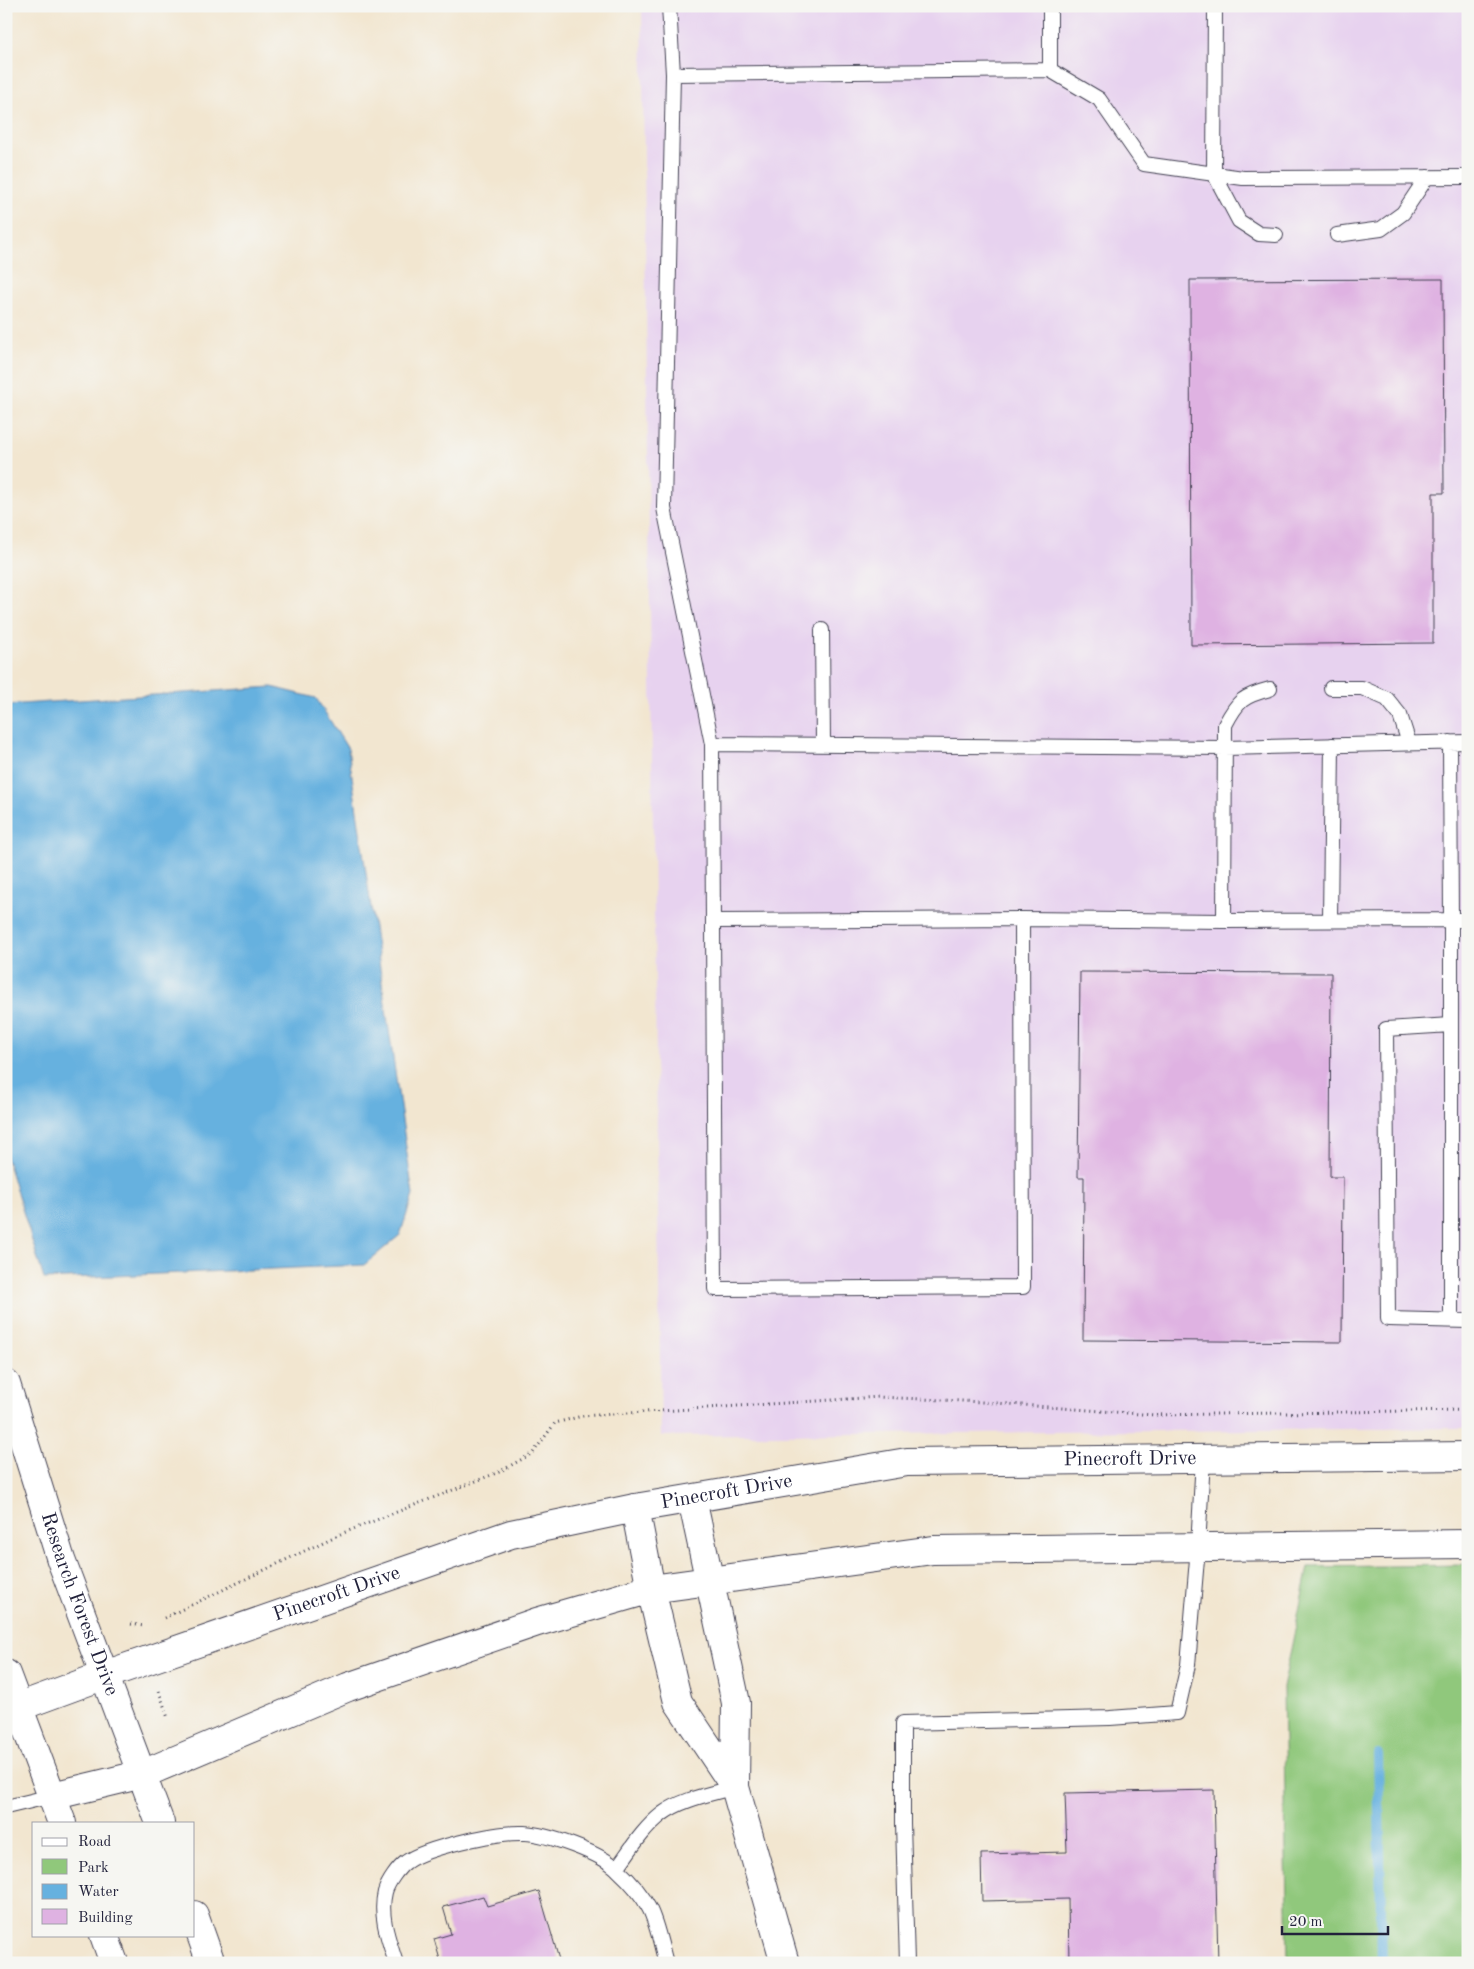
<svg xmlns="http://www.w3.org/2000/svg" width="1474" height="1969" font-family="'Old Standard TT',serif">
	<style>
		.built { fill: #e7d2ef }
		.green { fill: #90c87b; stroke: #59755b }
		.water { fill: #66b1df; stroke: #446a8d }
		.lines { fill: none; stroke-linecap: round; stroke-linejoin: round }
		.stream { stroke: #66b1df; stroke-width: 10 }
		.building { fill: #dfb2e2 }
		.lane-casing { stroke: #413f51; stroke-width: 16 }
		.street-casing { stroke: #413f51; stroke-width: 30 }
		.secondary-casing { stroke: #413f51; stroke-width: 30 }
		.path { stroke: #413f51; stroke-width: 3; stroke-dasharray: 1 4; stroke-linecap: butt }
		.lane { stroke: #fff; stroke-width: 14 }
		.street { stroke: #fff; stroke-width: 28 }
		.secondary { stroke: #fff; stroke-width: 28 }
		.labels { text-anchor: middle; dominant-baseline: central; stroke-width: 4; stroke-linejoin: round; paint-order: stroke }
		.street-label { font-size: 20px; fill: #22223b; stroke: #f6f6f2 }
	</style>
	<rect width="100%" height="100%" fill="#f6f6f2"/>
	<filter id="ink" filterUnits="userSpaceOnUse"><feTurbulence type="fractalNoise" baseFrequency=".02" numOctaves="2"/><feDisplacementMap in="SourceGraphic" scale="10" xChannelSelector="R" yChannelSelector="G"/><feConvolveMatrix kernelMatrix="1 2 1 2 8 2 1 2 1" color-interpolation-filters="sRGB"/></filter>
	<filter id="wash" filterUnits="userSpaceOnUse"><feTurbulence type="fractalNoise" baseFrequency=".0096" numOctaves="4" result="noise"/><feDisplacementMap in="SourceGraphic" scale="20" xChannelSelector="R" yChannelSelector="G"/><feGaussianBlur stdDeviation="1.12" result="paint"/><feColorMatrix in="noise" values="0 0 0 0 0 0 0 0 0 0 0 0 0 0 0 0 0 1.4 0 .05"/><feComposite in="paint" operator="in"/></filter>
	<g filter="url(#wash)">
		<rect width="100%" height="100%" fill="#f2e6d0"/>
		<path class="built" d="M642,6H1468V1428L661,1436Z"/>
		<path class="green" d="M1468,1565V1963H1288L1283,1688L1308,1567Z"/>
		<path class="water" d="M272,687L316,698L348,749L413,1195L400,1235L364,1265L44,1279L6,1157V705Z"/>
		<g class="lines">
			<path class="stream" d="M1378,1754L1382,1963"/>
		</g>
		<g id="blocks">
			<path class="building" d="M1443,279L1444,493H1433V643L1191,645L1190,280Z
				M1080,972L1331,973L1330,1177H1343L1342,1342L1083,1340L1084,1177H1078Z
				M1214,1790L1218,1963H1069L1068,1899L982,1901L981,1854L1067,1852L1065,1793Z
				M539,1891L560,1963H441L434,1939L451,1934L443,1907L483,1896L487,1906Z"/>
		</g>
	</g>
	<g filter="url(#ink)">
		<use href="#blocks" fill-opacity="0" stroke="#413f51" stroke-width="1"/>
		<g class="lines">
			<defs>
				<path id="lane" d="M669,6L673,74L664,508L712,744L715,1289L1023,1287L1022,919
					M1215,6L1214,174L1239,221L1259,234L1276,235
					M1050,70L1099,99L1144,164L1243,178L1468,177
					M673,74L1050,70V6
					M1337,235L1381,229L1403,213L1427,177
					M822,630L823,744
					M1331,688H1362L1387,699L1400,715L1409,743
					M712,744L1225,748L1468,742
					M1330,920L1332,745
					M1468,920H1451V1025L1386,1029L1388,1319L1468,1321
					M713,921L1022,919L1224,921L1451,920L1450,742
					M1224,921L1225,725C1238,700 1243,696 1270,689
					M1451,1025V1320
					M6,1807L52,1796
					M617,1868C631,1849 643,1829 662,1814C682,1799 711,1794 735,1787
					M396,1963C389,1941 379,1916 385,1892C388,1882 398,1868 406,1862C427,1847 498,1832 524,1833C547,1834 602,1853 618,1870C629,1880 642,1895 649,1908C657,1923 661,1946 666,1963
					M907,1963L903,1823V1723L1110,1718L1177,1713L1188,1665L1198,1547L1203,1459"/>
				<path id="street" d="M692,1499L736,1703L735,1787L785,1963
					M635,1508L651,1589L678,1702L735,1787"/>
				<g id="secondary">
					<path id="s1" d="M6,1384L61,1560L160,1823"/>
					<path d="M6,1674L62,1823"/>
					<path id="s2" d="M18,1707L105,1675L511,1534L635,1508L907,1462L1468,1456"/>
					<path d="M52,1796L143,1774L348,1687L537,1622L651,1589L933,1550L1468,1544"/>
					<path d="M194,1915L211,1963"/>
					<path d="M104,1935L114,1963"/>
				</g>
			</defs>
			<use href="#lane" class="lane-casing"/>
			<use href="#street" class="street-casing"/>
			<use href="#secondary" class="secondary-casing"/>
			<path class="path" d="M164,1618L338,1535L499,1472L533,1453L555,1423L582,1416L879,1397L983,1402L1154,1415L1468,1410
				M131,1624L144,1626
				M159,1691L168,1718"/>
			<use href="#lane" class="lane"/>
			<use href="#street" class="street"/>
			<use href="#secondary" class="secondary"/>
		</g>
	</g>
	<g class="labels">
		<g class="street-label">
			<text stroke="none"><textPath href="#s2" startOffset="1148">Pinecroft Drive</textPath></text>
			<text stroke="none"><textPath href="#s2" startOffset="742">Pinecroft Drive</textPath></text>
			<text stroke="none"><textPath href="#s2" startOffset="338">Pinecroft Drive</textPath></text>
			<text stroke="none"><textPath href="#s1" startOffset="232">Research Forest Drive</textPath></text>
		</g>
	</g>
	<rect width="1474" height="1969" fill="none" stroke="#f6f6f2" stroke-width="25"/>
	<rect x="32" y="1822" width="162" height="115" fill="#f6f6f2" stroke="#a1a1a9"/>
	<rect x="42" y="1838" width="25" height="8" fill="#ffffff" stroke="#a1a1a9"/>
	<text x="78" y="1846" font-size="15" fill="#22223b">Road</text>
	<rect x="42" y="1859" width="25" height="15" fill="#90c87b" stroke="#a1a1a9"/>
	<text x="78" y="1872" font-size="15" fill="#22223b">Park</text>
	<rect x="42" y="1884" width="25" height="15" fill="#66b1df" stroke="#a1a1a9"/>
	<text x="78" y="1896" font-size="15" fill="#22223b">Water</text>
	<rect x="42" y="1909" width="25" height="15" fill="#dfb2e2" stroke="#a1a1a9"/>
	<text x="78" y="1922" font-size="15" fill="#22223b">Building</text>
	<path d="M1282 1926v8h106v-8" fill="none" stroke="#22223b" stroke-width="2.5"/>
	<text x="1289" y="1926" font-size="15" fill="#22223b" stroke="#f6f6f2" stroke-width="4" paint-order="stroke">20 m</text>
</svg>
